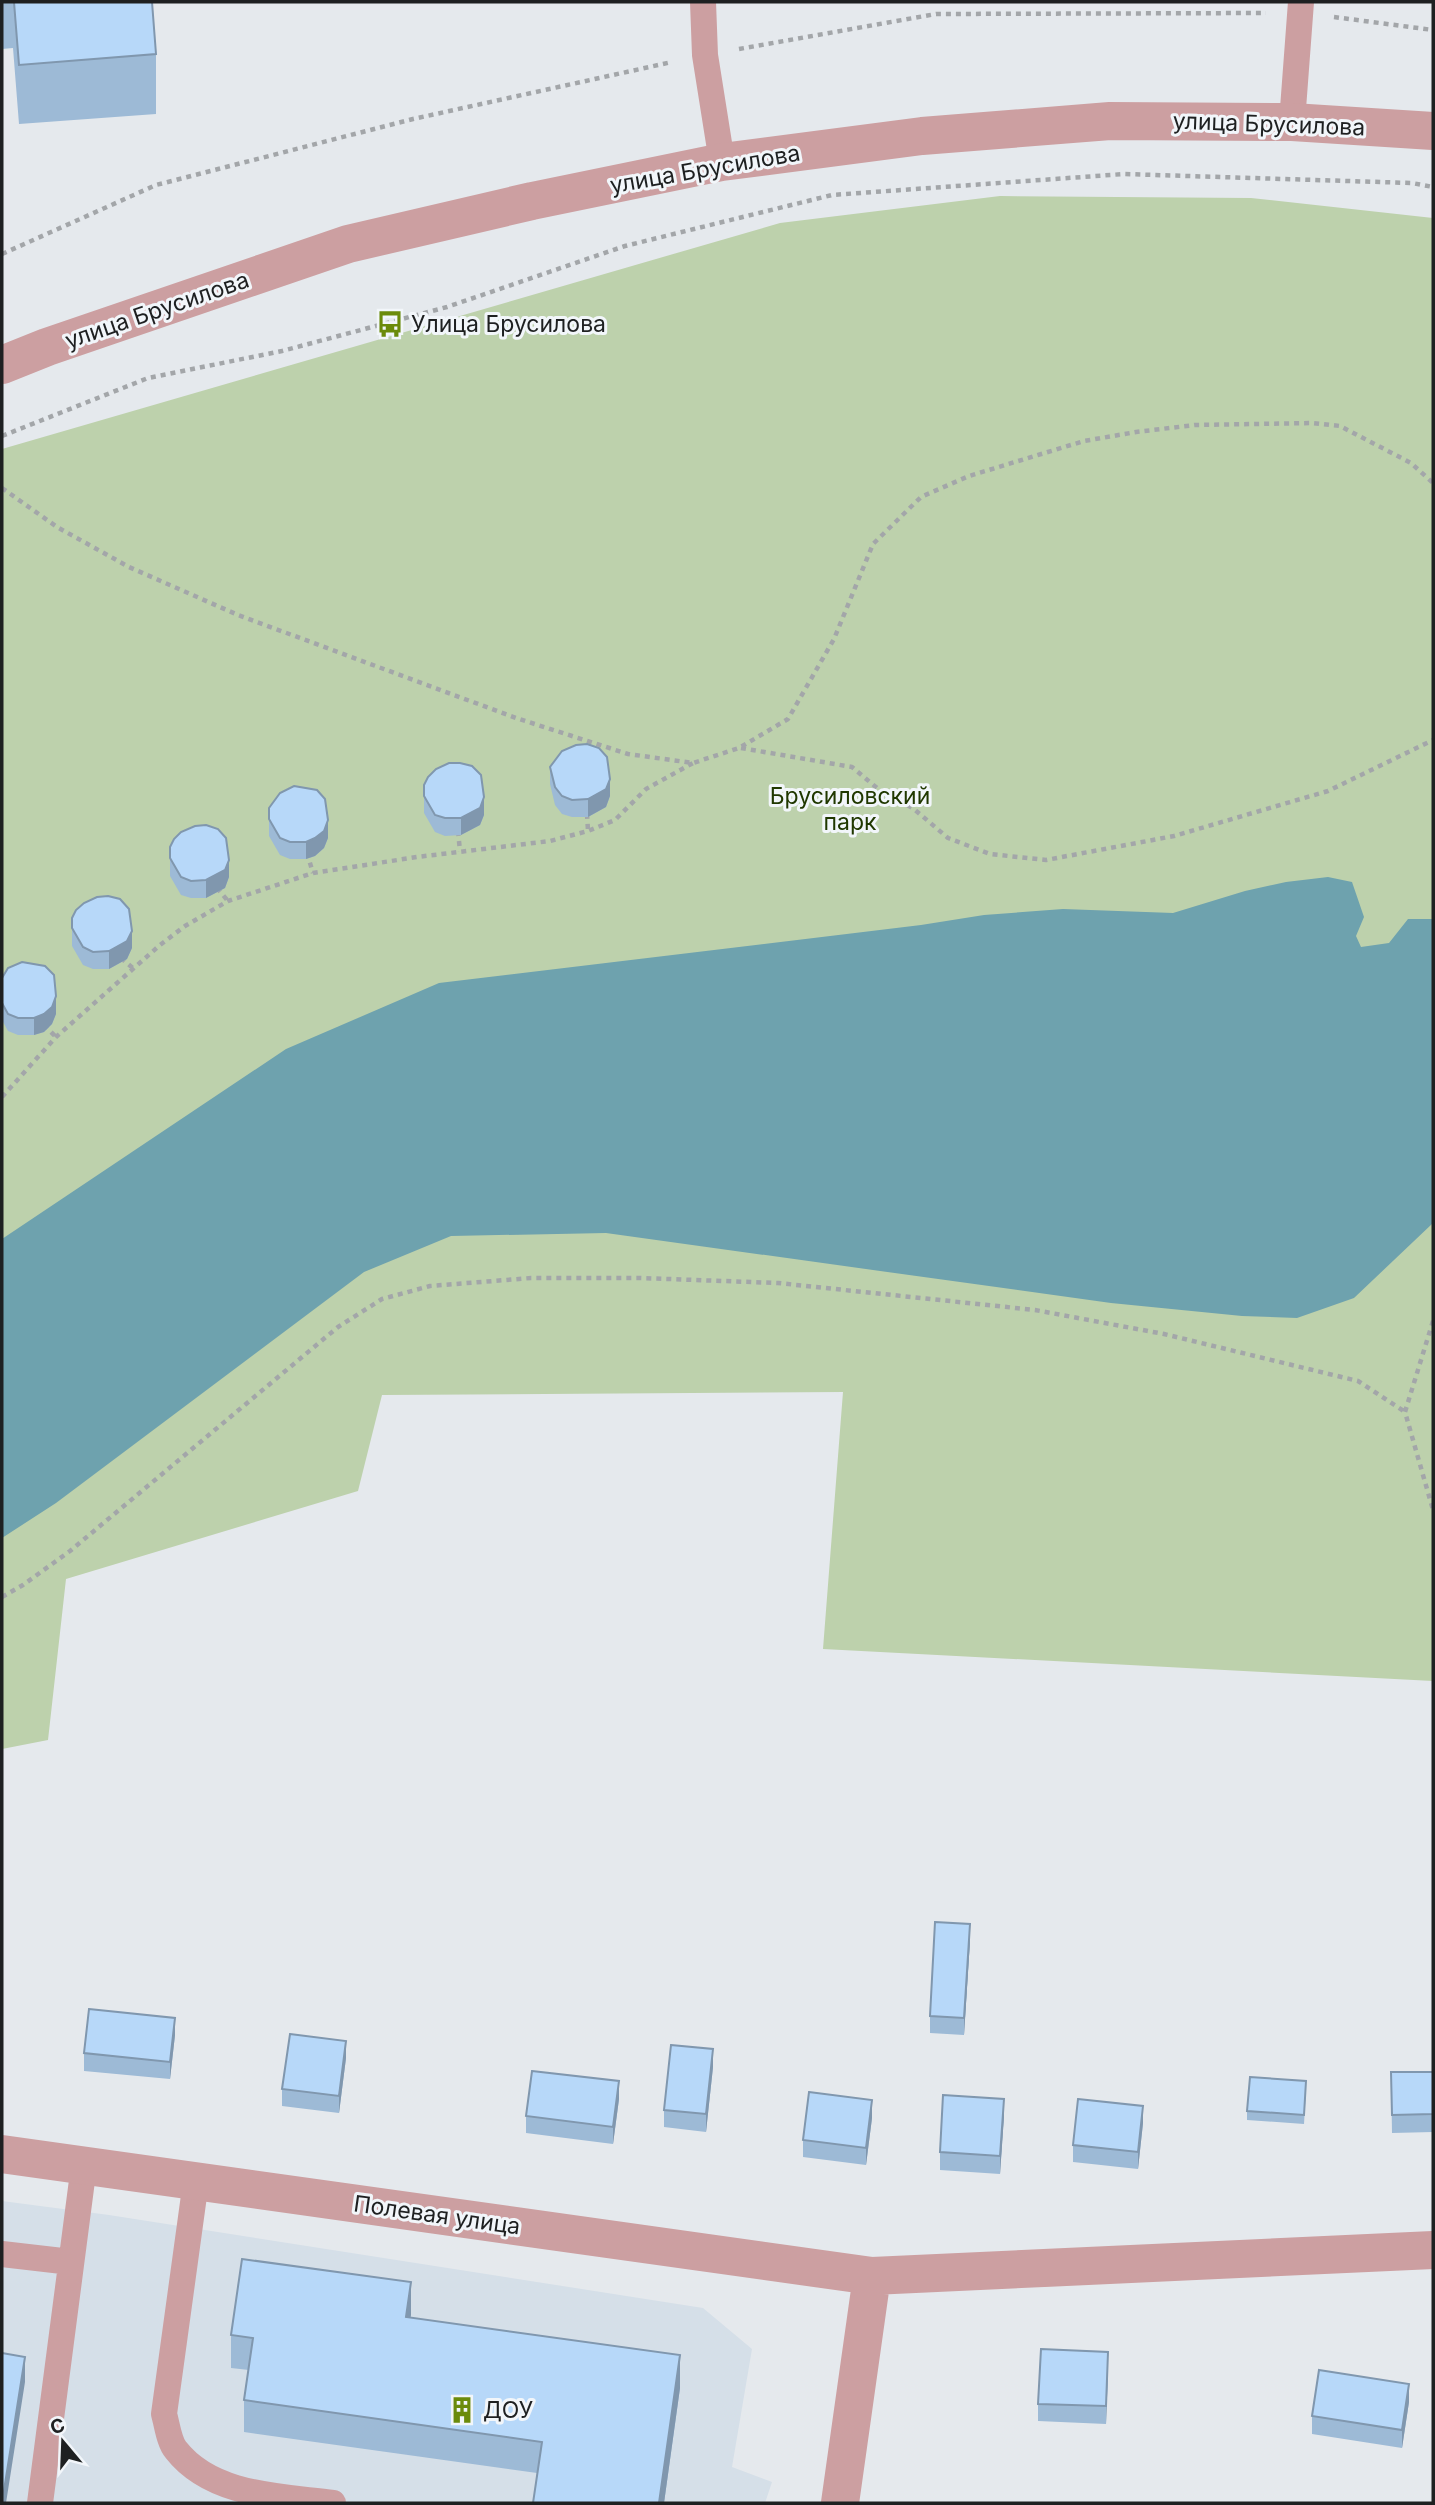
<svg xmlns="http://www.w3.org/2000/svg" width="1435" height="2505" font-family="Inter,sans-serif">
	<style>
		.built { fill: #d5dfe8 }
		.green { fill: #bdd1ac }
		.water { fill: #6ea2ae }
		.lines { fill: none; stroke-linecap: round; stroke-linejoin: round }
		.path { stroke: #a3a6a9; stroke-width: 4.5; stroke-dasharray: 5 5; stroke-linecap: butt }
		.service { stroke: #cc9fa1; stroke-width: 26 }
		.minor { stroke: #cc9fa1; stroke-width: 38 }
		.tertiary { stroke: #cc9fa1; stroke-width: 38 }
		.wall { fill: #9dbad6 }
		.shaded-wall { fill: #8097ae }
		.building { fill: #b7d8f9; stroke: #8097ae; stroke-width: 2 }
		.labels { text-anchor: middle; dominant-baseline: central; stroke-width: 6; stroke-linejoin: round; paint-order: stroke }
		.street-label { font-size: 23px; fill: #1e2021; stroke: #f2f6fa }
		.poi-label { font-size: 23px; fill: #1e2021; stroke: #f2f6fa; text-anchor: start }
		.park-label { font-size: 23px; fill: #203800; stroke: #f2f6fa }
	</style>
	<rect width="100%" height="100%" fill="#e5e9ed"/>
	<path class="built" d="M2,2201L109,2215L703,2308L752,2349L732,2467L772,2482L765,2503H2Z"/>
	<path class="green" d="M1000,196L1251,198L1433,218V1681L823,1649L843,1392L382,1395L358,1491L66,1579L48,1740L2,1749V449L780,223Z"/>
	<path class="water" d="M1328,877L1352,882L1364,917L1356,936L1361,947L1389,943L1408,919H1433V1223L1354,1298L1297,1318L1242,1316L1111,1303L606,1233L451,1236L364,1272L56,1503L2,1538V1239L286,1049L439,983L921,925L984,915L1063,909L1173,913L1245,891L1286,882Z"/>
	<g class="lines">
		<path class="path" d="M1334,17L1433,30
			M739,49L936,14L1266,13
			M2,254L156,185L413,119L672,62
			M2,436L148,378L282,351L447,307L625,246L832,195L1124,174L1412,183L1433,187
			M2,488L57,527L129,567L238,615L516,718L628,754L693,763L739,748L788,719L834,639L873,544L921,497L969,476L1084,441L1136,432L1195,425L1312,423L1340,426L1411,463L1433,483
			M741,748L852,767L877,788L914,809L948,838L990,854L1046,860L1174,836L1328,791L1433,740
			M587,814L588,831
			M458,831L460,851
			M307,853L313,873
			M217,888L228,901
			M121,958L134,969
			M44,1025L56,1037
			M2,1097L56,1037L160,945L185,926L228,901L313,873L417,857L550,841L588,831L615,820L646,789L693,763
			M1433,1321L1405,1412L1433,1510
			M2,1597L23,1585L70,1551L338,1327L382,1299L430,1286L531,1278H641L778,1283L1035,1310L1164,1334L1358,1381L1405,1412"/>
		<path class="service" d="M703,2L705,55L722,162
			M1292,122L1301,2
			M196,2181L164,2414C167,2424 169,2442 176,2450C212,2496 280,2496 333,2503
			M2,2254L71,2262
			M40,2503L84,2165"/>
		<path class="minor" d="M2,2154L872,2276L1433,2250
			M840,2503L872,2276"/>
		<path class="tertiary" d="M2,365L47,347L348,244L532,201L722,162L922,136L1110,121L1292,122L1433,131"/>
	</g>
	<path class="wall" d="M2,2H152L156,54V114L19,124L13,48L2,49Z
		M550,767L610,796L606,807L588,817H572L562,814L555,805L550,784Z
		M424,785L484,815L480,825L461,835L445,836L435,832L424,813Z
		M269,808L328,838L324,848L315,856L306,859H290L280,855L269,836Z
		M170,847L229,877L225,888L206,898H191L181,895L170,876Z
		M72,918L132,948L127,959L109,969H93L83,965L72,946Z
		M2,978L56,1014L52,1024L44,1032L34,1035H18L8,1031L2,1020Z
		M970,1941L964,2035L930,2033V2016Z
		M175,2035L170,2079L84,2071V2053Z
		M346,2058L339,2113L282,2106V2089Z
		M713,2067L706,2132L664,2127V2110Z
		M1391,2072H1433V2132L1392,2133Z
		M1306,2090L1304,2124L1247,2120V2111Z
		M619,2099L613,2144L526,2133V2116Z
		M1004,2116L1000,2174L940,2170V2152Z
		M872,2118L866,2165L803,2157V2140Z
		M1143,2123L1138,2169L1073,2162V2145Z
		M411,2317L680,2388L664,2503H533L537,2473L244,2432V2400L249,2370L231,2368V2335Z
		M1108,2370L1106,2424L1038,2421V2404Z
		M1409,2402L1402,2448L1312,2434V2416Z"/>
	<path class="shaded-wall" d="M610,779V796L606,807L588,817V799Z
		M484,797V815L480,825L461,835V818Z
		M328,820V838L324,848L315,856L306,859V842Z
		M229,860V877L225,888L206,898V880Z
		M132,931V948L127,959L109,969V951Z
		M56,996V1014L52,1024L44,1032L34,1035V1018Z
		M970,1924V1941L964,2035V2018Z
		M175,2018V2035L170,2079V2062Z
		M346,2041V2058L339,2113V2096Z
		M713,2049V2067L706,2132V2114Z
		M619,2081V2099L613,2144V2127Z
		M1004,2099V2116L1000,2174V2156Z
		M872,2100V2118L866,2165V2148Z
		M1143,2106V2123L1138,2169V2152Z
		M411,2282V2315L406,2349V2317Z
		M1108,2352V2370L1106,2424V2406Z
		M680,2355V2388L664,2503H659Z
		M25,2357V2382L6,2503H2Z
		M1409,2384V2402L1402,2448V2430Z"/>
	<path class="building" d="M14,2H152L156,54L19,65Z
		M587,744L599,748L607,757L610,779L606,789L588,799L572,800L562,796L555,787L550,767L562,751L576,745Z
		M449,763H460L472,766L481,775L484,797L480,808L461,818H445L435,815L424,796V785L428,777L436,769Z
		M294,786L317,790L325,799L328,820L324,831L315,838L306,842H290L280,838L269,819V808L280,793Z
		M206,825L218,829L226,838L229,860L225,870L206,880L191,881L181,877L170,858V847L174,839L181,832L195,826Z
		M108,896L120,899L129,909L132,931L127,941L109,951L93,952L83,947L72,928V918L76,910L84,903L97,897Z
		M22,962L45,966L54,975L56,996L52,1007L44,1014L34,1018H18L8,1014L2,1003V978L8,968Z
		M935,1922L970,1924L964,2018L930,2016Z
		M89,2009L175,2018L170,2062L84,2053Z
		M290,2034L346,2041L339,2096L282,2089Z
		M671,2045L713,2049L706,2114L664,2110Z
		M532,2071L619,2081L613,2127L526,2116Z
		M1391,2072H1433V2114L1392,2115Z
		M1250,2077L1306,2081L1304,2115L1247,2111Z
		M809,2092L872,2100L866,2148L803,2140Z
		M943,2095L1004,2099L1000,2156L940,2152Z
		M1078,2099L1143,2106L1138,2152L1073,2145Z
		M242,2259L411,2282L406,2317L680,2355L659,2503H533L542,2442L244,2400L253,2338L231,2335Z
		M1041,2349L1108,2352L1106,2406L1038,2404Z
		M2,2353L25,2357L2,2503Z
		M1319,2370L1409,2384L1402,2430L1312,2416Z"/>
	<defs>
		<symbol id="bus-bare" viewBox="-9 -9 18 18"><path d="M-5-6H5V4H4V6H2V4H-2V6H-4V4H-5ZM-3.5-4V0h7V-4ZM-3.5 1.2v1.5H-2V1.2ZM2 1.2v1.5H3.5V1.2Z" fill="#6b8b0b" stroke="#f2f6fa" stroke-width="2.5" paint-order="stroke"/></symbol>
		<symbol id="building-bare" viewBox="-9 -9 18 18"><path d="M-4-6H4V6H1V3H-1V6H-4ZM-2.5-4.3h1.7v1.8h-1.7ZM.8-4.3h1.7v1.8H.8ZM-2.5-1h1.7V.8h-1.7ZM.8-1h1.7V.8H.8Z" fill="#6b8b0b" stroke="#f2f6fa" stroke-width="2.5" paint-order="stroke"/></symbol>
	</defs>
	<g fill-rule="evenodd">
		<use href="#bus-bare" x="371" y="305" width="38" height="38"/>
		<use href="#building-bare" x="443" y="2391" width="38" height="38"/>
	</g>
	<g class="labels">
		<g class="street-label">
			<text transform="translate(1269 124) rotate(2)">улица Брусилова</text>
			<text transform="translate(705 169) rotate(-10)">улица Брусилова</text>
			<text transform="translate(157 310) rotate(-19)">улица Брусилова</text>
			<text transform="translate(437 2215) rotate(8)">Полевая улица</text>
		</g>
		<g class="poi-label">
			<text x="411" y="324">Улица Брусилова</text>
			<text x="483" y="2410">ДОУ</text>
		</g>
		<g class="park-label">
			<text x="850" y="796">Брусиловский<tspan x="850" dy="26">парк</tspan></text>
		</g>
	</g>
	<rect width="1435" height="2505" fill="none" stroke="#1e2021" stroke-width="7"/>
	<g transform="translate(63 2442) rotate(341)" stroke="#f2f6fa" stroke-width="5" paint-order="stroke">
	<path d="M0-5L12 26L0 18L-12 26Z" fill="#1e2021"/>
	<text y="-10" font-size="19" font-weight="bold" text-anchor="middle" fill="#1e2021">С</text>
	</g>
</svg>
